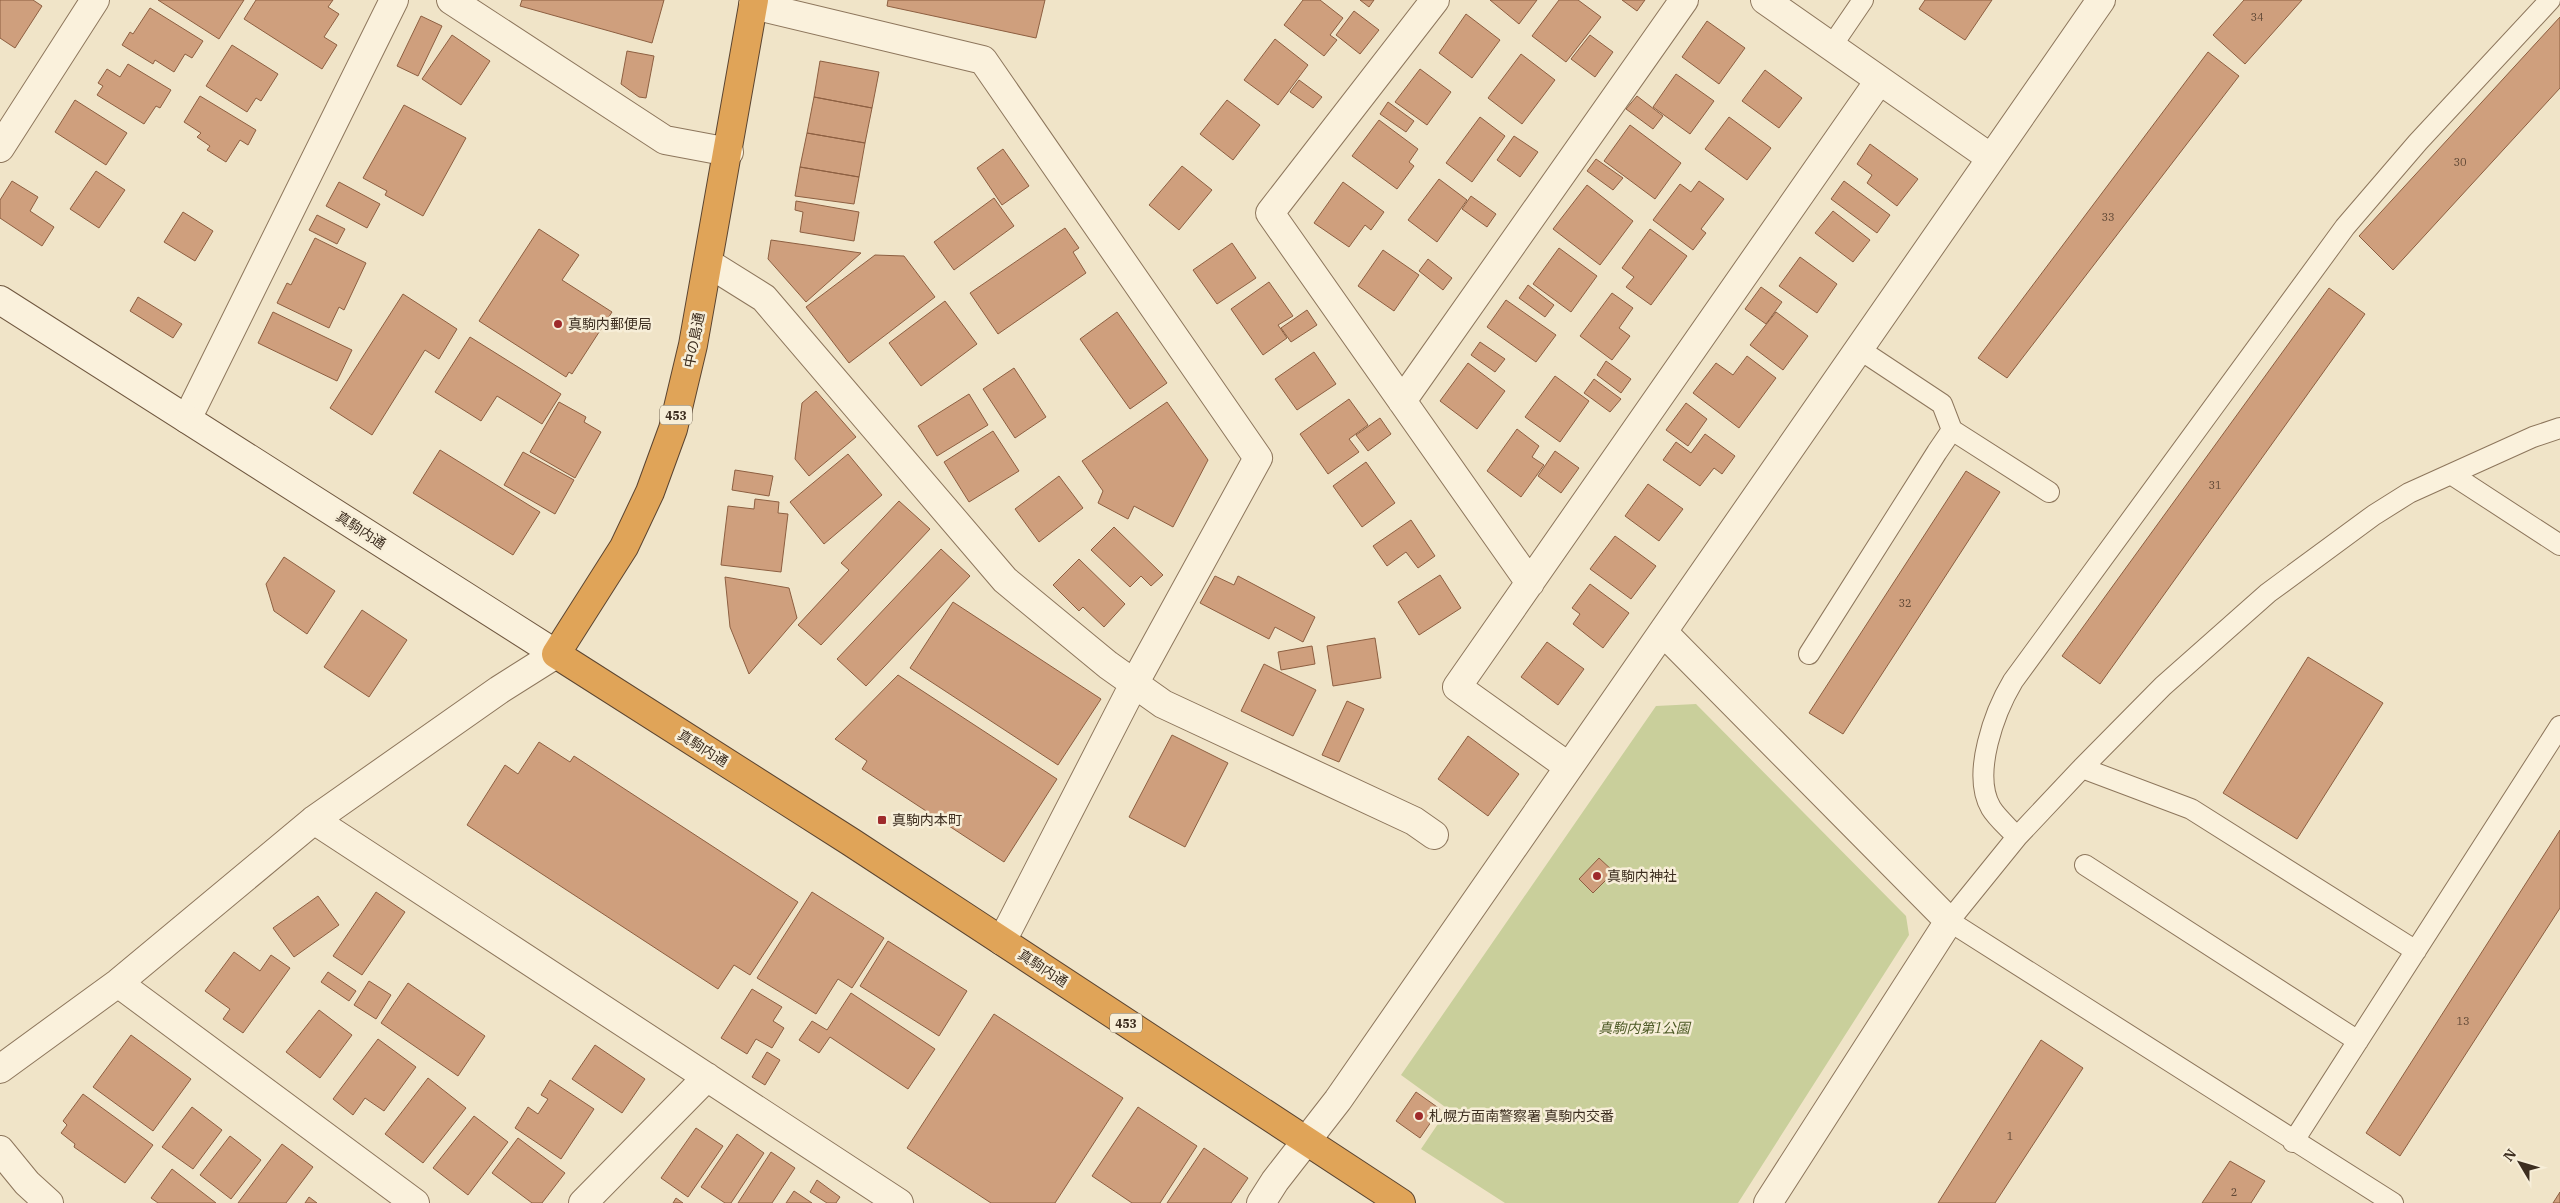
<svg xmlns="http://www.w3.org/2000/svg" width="2560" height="1203" font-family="'IBM Plex Serif','Noto Sans JP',serif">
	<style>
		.green { fill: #c9cf9b }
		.building { fill: #cf9f7d; stroke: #8d5f41 }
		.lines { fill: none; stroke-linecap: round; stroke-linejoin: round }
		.lane-casing { stroke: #8d765c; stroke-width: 22 }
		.street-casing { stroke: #8d765c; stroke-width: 30 }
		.secondary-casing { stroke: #6f573f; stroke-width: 30 }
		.highway-casing { stroke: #5b4430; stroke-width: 30 }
		.lane { stroke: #faf1dc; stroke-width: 20 }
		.street { stroke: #faf1dc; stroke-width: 28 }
		.secondary { stroke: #faf1dc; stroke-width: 28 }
		.highway { stroke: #e0a458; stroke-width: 28 }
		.poi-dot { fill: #9e2a2b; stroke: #f7eed8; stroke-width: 2 }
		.labels { text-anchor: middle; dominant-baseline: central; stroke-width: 5; stroke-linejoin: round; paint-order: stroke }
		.number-label { font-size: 11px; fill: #624a37 }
		.shield { fill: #f7eed8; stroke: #756857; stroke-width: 1 }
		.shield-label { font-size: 12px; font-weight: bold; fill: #3d2e20 }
		.poi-label { font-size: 14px; fill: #3d2e20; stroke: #f7eed8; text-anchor: start }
		.street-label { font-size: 14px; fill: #3d2e20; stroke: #f7eed8 }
		.park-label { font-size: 14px; font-style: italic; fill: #4d5a26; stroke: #f7eed8 }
	</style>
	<rect width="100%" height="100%" fill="#f0e4c8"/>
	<path class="green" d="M1696,704L1906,916L1909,935L1738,1203H1505L1421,1149L1448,1109L1401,1075L1656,706Z"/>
	<path class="building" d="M0,0H33L42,6L15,48L0,38Z
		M158,0H244L219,39Z
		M256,0H333L328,7L339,14L324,37L337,45L322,69L244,19Z
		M522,0H664L652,43L520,6Z
		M888,0H1045L1036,38L887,6Z
		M1303,0H1320L1343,18L1330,35L1337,40L1324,56L1284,25Z
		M1360,0H1374L1369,7Z
		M1490,0H1537L1519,24Z
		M1559,0H1578L1601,17L1566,62L1532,36Z
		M1622,0H1645L1637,11Z
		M1925,0H1992L1965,40L1919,9Z
		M2244,0H2302L2245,64L2213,35Z
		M150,8L203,41L192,58L185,54L174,72L155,60L153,64L122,45L130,32L133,34Z
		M1354,11L1379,30L1360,54L1336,35Z
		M1466,14L1500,40L1472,78L1439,53Z
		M421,16L442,26L418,76L397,66Z
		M2560,17V88L2393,270L2359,236Z
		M1707,21L1745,48L1719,84L1682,57Z
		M452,35L490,61L461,105L422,79Z
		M1590,35L1613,52L1595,77L1571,59Z
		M1275,39L1308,65L1278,105L1244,80Z
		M232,45L278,74L261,101L256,98L247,112L206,86Z
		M627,51L654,56L646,98L639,97L621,84Z
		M2208,52L2239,76L2007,378L1978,358Z
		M1521,54L1555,80L1522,124L1488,98Z
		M820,61L879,72L872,108L814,97Z
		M128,64L171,90L160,108L156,106L144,124L97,95L103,86L98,83L107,69L120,77Z
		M1420,69L1451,92L1427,125L1395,102Z
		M1765,70L1802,98L1779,128L1742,101Z
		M1676,74L1714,101L1690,134L1653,107Z
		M1299,80L1322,97L1313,108L1290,92Z
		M200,96L256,130L248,145L240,140L226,162L207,150L210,146L197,137L201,133L184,122Z
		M1637,96L1663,116L1653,129L1626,109Z
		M814,97L872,108L865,143L807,133Z
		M75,100L127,133L106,165L55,132Z
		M1227,100L1260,125L1233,160L1200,134Z
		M1388,102L1414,121L1406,132L1380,114Z
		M404,105L466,138L423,216L385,195L387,191L363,178Z
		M1480,117L1505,136L1472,182L1446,163Z
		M1729,117L1771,148L1747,180L1705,149Z
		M1379,120L1418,149L1409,162L1414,166L1397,189L1352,156Z
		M1630,125L1681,163L1655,199L1604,161Z
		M807,133L865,143L859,177L800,167Z
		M1514,136L1538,152L1520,177L1497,160Z
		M1870,144L1918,179L1897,206L1867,183L1872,175L1857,164Z
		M1003,149L1029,186L1002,205L977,168Z
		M1596,159L1623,178L1613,190L1587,171Z
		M1182,166L1212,190L1179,230L1149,205Z
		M800,167L859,177L854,204L795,196Z
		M96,171L125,190L99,228L70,209Z
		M1439,179L1467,200L1437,242L1408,220Z
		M12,181L38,197L30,211L54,227L42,246L0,218V200Z
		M1699,181L1724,199L1701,229L1706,233L1693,250L1653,220L1680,184L1691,192Z
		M1844,181L1890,215L1877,233L1831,199Z
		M339,182L380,204L367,228L326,206Z
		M1343,182L1384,212L1371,230L1365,225L1349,247L1314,223Z
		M1587,185L1633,221L1600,265L1553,229Z
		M1471,196L1496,214L1487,227L1462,209Z
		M994,198L1014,226L954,270L934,242Z
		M796,201L859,212L854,241L800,232L803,212L795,210Z
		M1833,211L1870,240L1853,262L1815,233Z
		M183,212L213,231L195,261L164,242Z
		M317,215L345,229L337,244L309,230Z
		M1065,228L1079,248L1073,252L1086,273L998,334L970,293Z
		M539,229L579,255L562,280L612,312L572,374L569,372L566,377L479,321Z
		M1650,229L1687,256L1651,305L1626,287L1634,277L1622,268Z
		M315,238L366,263L344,310L339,307L329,328L277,303L287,283L291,285Z
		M771,240L861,253L806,302L768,259Z
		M1232,243L1256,278L1217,304L1193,270Z
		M1559,248L1597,276L1571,312L1533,284Z
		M1383,250L1419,275L1394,311L1358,286Z
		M875,255L904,256L935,297L849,363L806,307Z
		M1800,257L1837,284L1817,313L1779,286Z
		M1428,259L1452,278L1443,290L1419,271Z
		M1269,282L1293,316L1278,325L1287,338L1263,355L1231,309Z
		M1528,285L1554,305L1545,317L1519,298Z
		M1761,287L1782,302L1766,324L1745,309Z
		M2329,288L2365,314L2100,684L2062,656Z
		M1612,293L1633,308L1619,328L1630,336L1612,360L1580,336Z
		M403,294L457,329L439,359L425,350L372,435L330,408Z
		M138,297L182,324L173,338L130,311Z
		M1506,300L1556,335L1536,362L1487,327Z
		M945,301L977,344L921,386L889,343Z
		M1307,310L1317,325L1291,342L1281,328Z
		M273,312L352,350L337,381L258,343Z
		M1117,312L1167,383L1130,409L1080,339Z
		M1776,312L1808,336L1783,370L1750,345Z
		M470,337L561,394L542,424L497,396L481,421L435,392Z
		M1480,342L1505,359L1495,372L1471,355Z
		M1314,352L1336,384L1297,410L1275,379Z
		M1747,356L1776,378L1739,428L1693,393L1716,363L1733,375Z
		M1606,361L1631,379L1621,393L1597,375Z
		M1468,363L1505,391L1477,429L1440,401Z
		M1014,368L1046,417L1015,438L983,389Z
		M1555,376L1589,401L1560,442L1525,417Z
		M1594,379L1621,399L1610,412L1584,393Z
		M816,391L856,437L809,476L795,459L802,403Z
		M969,394L988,425L937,456L918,426Z
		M1349,399L1368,425L1349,439L1359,452L1328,474L1300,434Z
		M559,402L586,417L584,422L601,432L575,478L530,452Z
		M1167,402L1208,460L1173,527L1134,506L1128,519L1098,503L1103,491L1082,461Z
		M1686,403L1707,419L1688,446L1666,430Z
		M1380,418L1391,434L1368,451L1356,435Z
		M1517,429L1539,446L1532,457L1544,465L1521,497L1487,471Z
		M993,431L1019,471L969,502L944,462Z
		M1705,434L1735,456L1722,474L1714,468L1700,486L1663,460L1676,442L1691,453Z
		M440,450L540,512L513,555L413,493Z
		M1555,451L1579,468L1561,493L1538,476Z
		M523,452L574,480L555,514L504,485Z
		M848,454L882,495L824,544L790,502Z
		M1366,462L1395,503L1362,527L1333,486Z
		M735,470L773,476L769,496L732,490Z
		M1966,471L2000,492L1843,734L1809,713Z
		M1059,476L1083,508L1039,542L1015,509Z
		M1648,484L1683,509L1659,541L1625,516Z
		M755,499L779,502L778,513L788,514L781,572L721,565L728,506L754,509Z
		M899,501L930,529L821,645L798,625L849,570L841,563Z
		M1411,520L1435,556L1418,568L1406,552L1387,566L1373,546Z
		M1114,527L1163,575L1151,586L1141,576L1130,587L1091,550Z
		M1615,536L1656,566L1631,599L1590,569Z
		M941,549L970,576L866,686L837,659Z
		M284,557L335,591L307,634L274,611L266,584Z
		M1079,559L1125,604L1104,627L1083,607L1079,611L1053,585Z
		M1440,575L1461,608L1419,635L1398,602Z
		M1215,576L1234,585L1238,576L1315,617L1303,642L1275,627L1269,639L1200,603Z
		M725,577L789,588L797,618L749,674L730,627Z
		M1590,584L1629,613L1603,648L1573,624L1580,614L1572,608Z
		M953,602L1101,699L1058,765L910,668Z
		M362,610L407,640L369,697L324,667Z
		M1375,638L1381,678L1333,686L1327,646Z
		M1547,642L1584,669L1558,705L1521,677Z
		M1312,646L1315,664L1281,670L1278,652Z
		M2308,657L2383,703L2297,839L2223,793Z
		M1264,664L1316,690L1293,736L1241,711Z
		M898,675L1057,779L1004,862L862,769L867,761L835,739Z
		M1347,701L1364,709L1339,762L1322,755Z
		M1172,735L1228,763L1185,847L1129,817Z
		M1468,736L1519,774L1488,816L1438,779Z
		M539,742L570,762L574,756L798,902L750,975L734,965L718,989L467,825L505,765L518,774Z
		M2560,830V908L2400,1156L2366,1133Z
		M1599,858L1614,872L1593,893L1579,879Z
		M376,892L405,912L362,975L333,956Z
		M812,892L884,938L852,988L838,979L816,1014L757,978Z
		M318,896L339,925L294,957L273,928Z
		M888,941L967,991L939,1036L860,986Z
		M234,952L260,971L271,955L290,968L243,1033L223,1019L230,1009L205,991Z
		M328,972L356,991L349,1001L321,982Z
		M369,981L391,995L376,1019L354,1005Z
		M408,983L485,1036L458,1076L381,1023Z
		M752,989L782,1007L773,1021L784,1028L772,1048L756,1039L747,1054L721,1038Z
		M851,993L935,1049L908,1089L830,1037L819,1053L799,1040L812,1021L827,1030Z
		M319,1010L352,1035L320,1078L286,1052Z
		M994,1014L1123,1098L1055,1203H991L907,1148Z
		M131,1035L191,1079L153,1131L93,1087Z
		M378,1039L416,1067L384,1111L365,1098L353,1115L333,1099Z
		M2041,1040L2083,1068L1995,1203H1938Z
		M595,1045L645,1079L622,1113L572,1079Z
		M767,1052L780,1060L765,1085L752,1077Z
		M428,1078L466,1108L423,1163L385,1134Z
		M550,1080L594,1109L561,1159L515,1128L528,1107L538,1114L548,1099L541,1095Z
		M1416,1092L1440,1109L1420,1138L1396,1121Z
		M83,1094L153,1145L125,1183L74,1147L75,1144L61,1133L67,1125L63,1121Z
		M192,1107L222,1130L193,1169L162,1147Z
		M1138,1107L1197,1146L1160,1203H1132L1092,1176Z
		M474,1116L508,1142L468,1195L433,1168Z
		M696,1128L723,1146L688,1197L661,1178Z
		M737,1134L764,1153L731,1203H725L701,1187Z
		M230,1136L261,1160L231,1199L200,1175Z
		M518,1138L565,1173L542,1203H532L492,1173Z
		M282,1144L313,1167L286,1203H238Z
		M1204,1148L1248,1178L1231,1203H1167Z
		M771,1152L795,1168L772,1203H738Z
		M2230,1161L2265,1181L2251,1203H2202Z
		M172,1169L216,1203H158L151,1198Z
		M817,1180L840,1197L836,1203H827L810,1192Z
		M794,1191L812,1203H786Z
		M2560,1192V1203H2553Z
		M309,1197L317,1203H305Z
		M676,1198L683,1203H673Z"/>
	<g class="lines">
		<defs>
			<path id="lane" d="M1831,47L1863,0
				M1859,349L1942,404L1952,430L2049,492
				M2451,474L2560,545
				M1809,654L1937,452L1952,430
				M2082,768L2191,809L2416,951
				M2017,837C2009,828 1997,818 1991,808C1971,774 1995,711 2013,681L2345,227L2418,142L2550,0
				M2085,865L2358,1041
				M2293,1142L2560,726
				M2393,1203L1949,921L2017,837L2082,768L2163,686L2268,593L2374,515L2409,493L2533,437L2560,428"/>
			<path id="street" d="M451,0L665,140L729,152
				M1435,0L1270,213L1530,583
				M1765,0L1991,158
				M753,5L983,60L1258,458L1134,684L1002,941
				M0,148L95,0
				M708,263L764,298L1005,580L1108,665L1163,704L1414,821L1434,835
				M1402,401L1684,0
				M187,419L394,0
				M1664,633L1949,921L1768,1203
				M1569,767L1457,687L1879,81
				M314,820L899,1203
				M118,983L415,1203
				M0,1069L118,983L314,820L499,690L556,654
				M0,1150L27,1183L49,1203
				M583,1203L707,1077
				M1261,1203L1275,1181L1338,1100L2101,0"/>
			<path id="secondary" d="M0,300L556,654"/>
			<path id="highway" d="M754,0L693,345L673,429L650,492L624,547L556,654L851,842L1401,1203"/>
		</defs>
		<use href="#lane" class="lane-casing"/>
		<use href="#street" class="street-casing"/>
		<use href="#secondary" class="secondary-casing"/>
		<use href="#highway" class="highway-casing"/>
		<use href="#lane" class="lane"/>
		<use href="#street" class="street"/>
		<use href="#secondary" class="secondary"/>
		<use href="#highway" class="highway"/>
	</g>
	<g class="poi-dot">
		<circle cx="558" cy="324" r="5"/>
		<rect x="877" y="815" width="10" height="10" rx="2.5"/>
		<circle cx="1597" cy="876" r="5"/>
		<circle cx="1419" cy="1116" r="5"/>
	</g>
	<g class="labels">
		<g class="number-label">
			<text x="2257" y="17">34</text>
			<text x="2460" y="162">30</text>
			<text x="2108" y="217">33</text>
			<text x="2215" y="485">31</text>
			<text x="1905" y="603">32</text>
			<text x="2463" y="1021">13</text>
			<text x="2010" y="1136">1</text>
			<text x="2234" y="1192">2</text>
		</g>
		<g class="shield">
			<rect x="660" y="405.5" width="32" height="19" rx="4"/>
			<rect x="1110" y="1013.5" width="32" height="19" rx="4"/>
		</g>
		<g class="shield-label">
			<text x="676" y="415">453</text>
			<text x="1126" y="1023">453</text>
		</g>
		<g class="poi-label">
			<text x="568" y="324">真駒内郵便局</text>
			<text x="892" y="820">真駒内本町</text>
			<text x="1607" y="876">真駒内神社</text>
			<text x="1429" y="1116">札幌方面南警察署 真駒内交番</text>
		</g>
		<g class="street-label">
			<text transform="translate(694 340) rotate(-79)">中の島通</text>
			<text transform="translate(361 530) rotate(33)">真駒内通</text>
			<text transform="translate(703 748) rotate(32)">真駒内通</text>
			<text transform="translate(1043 968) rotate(33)">真駒内通</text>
		</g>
		<g class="park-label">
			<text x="1644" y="1028">真駒内第1公園</text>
		</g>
	</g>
	<g transform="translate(2520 1163) rotate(308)" stroke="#f7eed8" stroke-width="4" paint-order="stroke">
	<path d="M0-4L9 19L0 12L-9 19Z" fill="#3d2e20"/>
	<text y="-8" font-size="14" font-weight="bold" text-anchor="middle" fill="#3d2e20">N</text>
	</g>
</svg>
